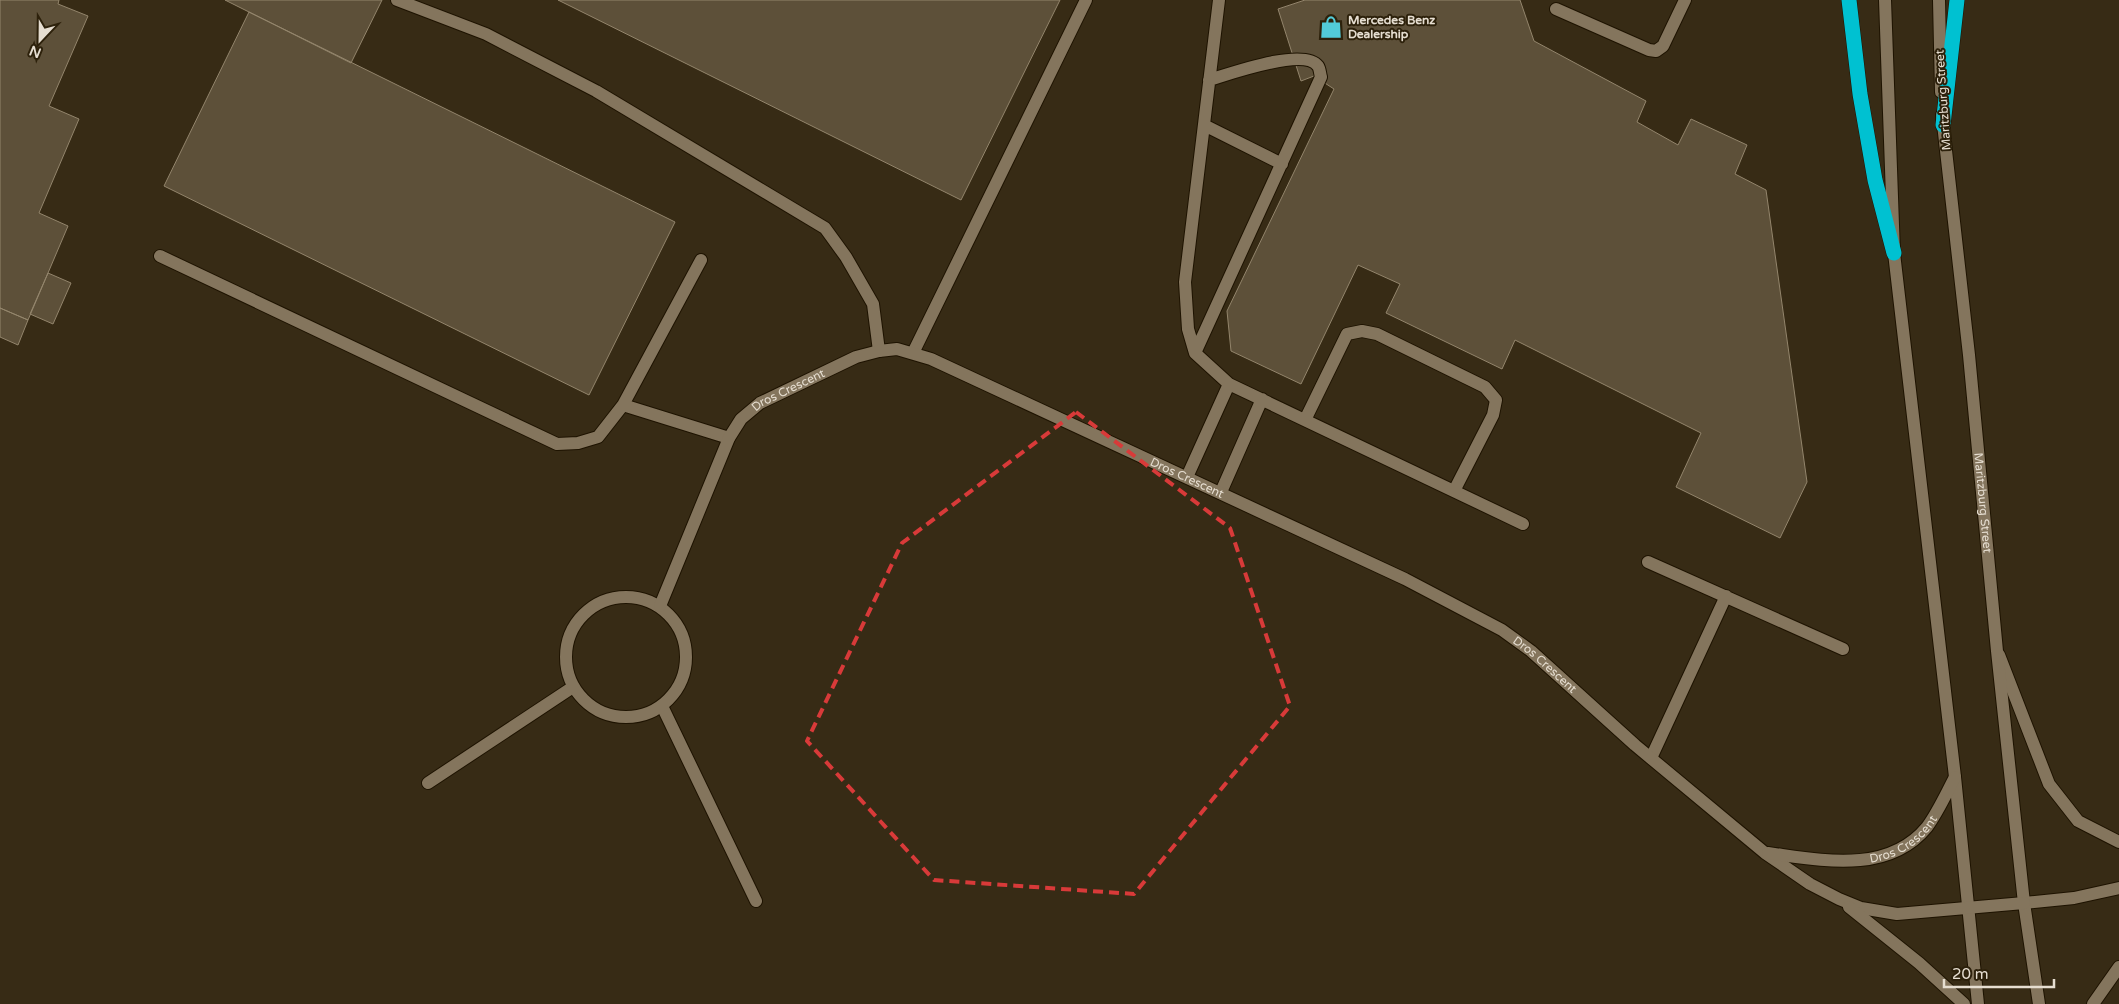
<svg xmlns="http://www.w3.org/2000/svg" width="2119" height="1004" font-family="'Varela Round',sans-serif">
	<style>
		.building { fill: #5d5039; stroke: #93856c }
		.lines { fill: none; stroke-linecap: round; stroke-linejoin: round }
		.lane-casing { stroke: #1e1301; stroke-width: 14 }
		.street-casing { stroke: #1e1301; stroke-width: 14 }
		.highway-casing { stroke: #1e1301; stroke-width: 16 }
		.lane { stroke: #84755d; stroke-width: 12 }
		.street { stroke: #84755d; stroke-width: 12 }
		.highway { stroke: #00c1d1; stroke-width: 15 }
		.marked { fill: none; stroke: #d83a39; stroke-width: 4; stroke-dasharray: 10 6; stroke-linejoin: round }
		.labels { text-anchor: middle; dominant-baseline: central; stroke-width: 4; stroke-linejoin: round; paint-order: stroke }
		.poi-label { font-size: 12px; font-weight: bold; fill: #e6ded1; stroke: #2d210b; text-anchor: start }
		.street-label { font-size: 12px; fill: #e6ded1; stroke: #2d210b }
	</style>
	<rect width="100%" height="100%" fill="#372b15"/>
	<path class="building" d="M0,0H59L58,4L88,16L49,106L79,119L39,213L68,226L28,320L0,308Z
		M225,0H382L351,63Z
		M558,0H1060L961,200Z
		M1305,0H1520L1534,41L1646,101L1637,122L1678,145L1691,119L1747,145L1735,174L1766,190L1807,482L1780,538L1676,487L1701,433L1515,340L1502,369L1386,313L1400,284L1358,265L1301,384L1231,351L1227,311L1334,89L1314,76L1301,81L1278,9Z
		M249,12L675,222L589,395L164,186Z
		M48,273L71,283L53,324L30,314Z
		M0,308L28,320L18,345L0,337Z"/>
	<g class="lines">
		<defs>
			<path id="lane" d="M397,0L486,34L596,91L825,228L846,257L873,304L879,351
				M1219,0L1185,282L1188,329L1195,353L1229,384L1523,524
				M1556,9L1649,50L1656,51L1663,46L1685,0
				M1204,125L1282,164
				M160,256L557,444L578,443L598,437L623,405L701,260
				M913,353L1086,0
				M1195,353L1321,77C1320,74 1320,69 1318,66C1304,47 1229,74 1209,80
				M623,405L729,438
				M1305,420L1347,334L1362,331L1377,334L1485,387L1496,400L1493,415L1454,491
				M1187,477L1229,384
				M1221,492L1262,399
				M1648,562L1843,649
				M1999,655L2049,784L2078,821L2119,842
				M662,706L756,901
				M1651,758L1726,596
				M428,783L573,687
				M2024,903L2074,898L2119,888
				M2093,1004L2119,967"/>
			<g id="street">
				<path d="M1885,0L1894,253L1955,777L1978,1004"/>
				<path d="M1939,0L1941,92"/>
				<path id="s1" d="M1942,115L1969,355L1997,651L2024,903L2039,1004"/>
				<circle cx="626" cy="657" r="60"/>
				<path id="s2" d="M660,606L729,438L741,419L760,403L856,357L879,351L897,349L931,359L1405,579L1502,630L1531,651L1635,745L1765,853L1810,884L1839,899L1861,908L1897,914L2024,903"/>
				<path id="s3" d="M1768,853C1820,860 1888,875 1927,827C1938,812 1946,794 1955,777"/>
				<path d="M1849,907L1919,963L1964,1004"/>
			</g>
			<path id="highway" d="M1849,0L1860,94L1875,180L1894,253
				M1943,125L1957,0"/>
		</defs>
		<use href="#lane" class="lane-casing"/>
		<use href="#street" class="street-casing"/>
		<use href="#highway" class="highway-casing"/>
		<use href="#lane" class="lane"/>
		<use href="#street" class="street"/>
		<use href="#highway" class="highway"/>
	</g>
	<path class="marked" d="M1076,412L1230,528L1290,706L1134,894L934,880L807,741L902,543Z"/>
	<defs>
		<symbol id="shop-bare" viewBox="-9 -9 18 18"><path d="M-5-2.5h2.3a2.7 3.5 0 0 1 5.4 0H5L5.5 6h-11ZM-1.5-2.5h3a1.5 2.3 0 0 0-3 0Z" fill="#52cbd8" stroke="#2d210b" stroke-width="2.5" paint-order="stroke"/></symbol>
	</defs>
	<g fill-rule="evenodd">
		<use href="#shop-bare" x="1315" y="11" width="32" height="32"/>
	</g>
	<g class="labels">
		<g class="poi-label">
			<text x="1348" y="20">Mercedes Benz<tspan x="1348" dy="14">Dealership</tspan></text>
		</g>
		<g class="street-label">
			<text transform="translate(1943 100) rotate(-94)">Maritzburg Street</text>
			<text stroke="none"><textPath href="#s2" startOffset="260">Dros Crescent</textPath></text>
			<text stroke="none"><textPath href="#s2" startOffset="695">Dros Crescent</textPath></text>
			<text stroke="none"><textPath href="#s1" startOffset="390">Maritzburg Street</textPath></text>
			<text stroke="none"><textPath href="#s2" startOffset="1100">Dros Crescent</textPath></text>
			<text stroke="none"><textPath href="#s3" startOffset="142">Dros Crescent</textPath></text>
		</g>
	</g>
	<g transform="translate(40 40) rotate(202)" stroke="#2d210b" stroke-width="4" paint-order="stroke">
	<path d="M0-4L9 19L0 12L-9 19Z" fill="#e6ded1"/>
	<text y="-8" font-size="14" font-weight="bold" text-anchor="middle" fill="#e6ded1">N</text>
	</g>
	<path d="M1944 979v8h110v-8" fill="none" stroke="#e6ded1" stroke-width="2.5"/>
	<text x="1952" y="979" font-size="15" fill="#e6ded1" stroke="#2d210b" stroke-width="4" paint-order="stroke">20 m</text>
</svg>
